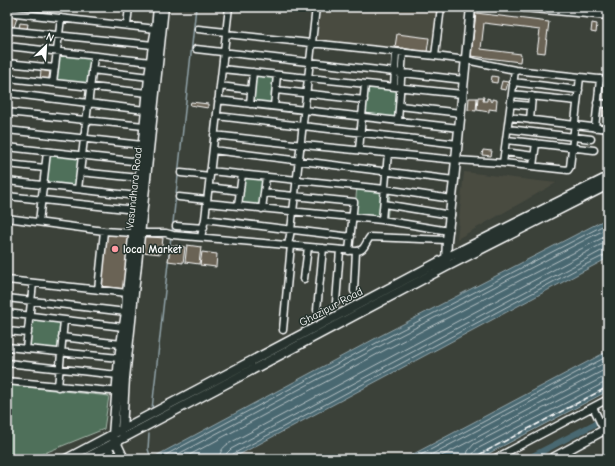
<svg xmlns="http://www.w3.org/2000/svg" width="615" height="466" font-family="'Comic Neue',sans-serif">
	<style>
		.built { fill: #494b41 }
		.green { fill: #4f705a; stroke: #a7b8ac }
		.water { fill: #4a6871; stroke: #92a4aa }
		.lines { fill: none; stroke-linecap: round; stroke-linejoin: round }
		.shore { stroke: #b7c3c6; stroke-width: 1 }
		.stream { stroke: #92a4aa; stroke-width: 1.5 }
		.canal { stroke: #4a6871; stroke-width: 6 }
		.building { fill: #6b6354; stroke: #fff }
		.street-casing { stroke: #fff; stroke-width: 9 }
		.secondary-casing { stroke: #fff; stroke-width: 11 }
		.street { stroke: #26332d; stroke-width: 6 }
		.secondary { stroke: #26332d; stroke-width: 8 }
		.rail { stroke: #fff; stroke-width: 1.5; stroke-dasharray: 6 3; stroke-linecap: butt }
		.poi-dot { fill: #ff9aa2; stroke: #26332d; stroke-width: 1.5 }
		.labels { text-anchor: middle; dominant-baseline: central; stroke-width: 3; stroke-linejoin: round; paint-order: stroke }
		.street-label { font-size: 11px; fill: #fff; stroke: #26332d }
		.poi-label { font-size: 11px; font-weight: bold; fill: #fff; stroke: #26332d; text-anchor: start }
	</style>
	<rect width="100%" height="100%" fill="#3b4139"/>
	<filter id="ink" filterUnits="userSpaceOnUse"><feTurbulence type="fractalNoise" baseFrequency=".025" numOctaves="2"/><feDisplacementMap in="SourceGraphic" scale="8" xChannelSelector="R" yChannelSelector="G"/><feConvolveMatrix kernelMatrix="1 2 1 2 8 2 1 2 1" color-interpolation-filters="sRGB"/></filter>
	<g filter="url(#ink)">
		<path class="built" d="M321,7H439L434,53L317,40Z
			M464,172L556,183L457,239Z"/>
		<path class="green" d="M58,53L92,57L89,87L55,83Z
			M256,76L275,78L272,105L252,103Z
			M367,87L400,91L397,121L363,117Z
			M47,153L81,157L78,187L44,183Z
			M245,176L264,178L261,205L241,203Z
			M357,187L390,191L387,221L354,217Z
			M30,318L63,322L61,351L27,347Z
			M7,385L109,396L104,429L30,459H7Z"/>
		<path class="water" d="M608,218V258L231,459H150L378,337Z
			M608,351V391L478,459H404Z"/>
		<g class="lines">
			<path class="shore" d="M158,459L380,341L608,223
				M169,459L382,345L608,228
				M182,459L385,350L608,235
				M219,459C220,452 222,448 228,444L600,245L608,243
				M225,459L226,454L231,449L577,264L603,250L608,249
				M230,459L231,456L233,454L579,268L605,255L608,254
				M413,459L608,356
				M423,459L608,361
				M436,459L608,368
				M466,459L468,451L474,444L600,379L608,377
				M472,459L473,454L477,449L602,384L608,383
				M477,459L478,456L480,454L605,388H608"/>
			<path class="stream" d="M172,232L196,7
				M152,409L171,236
				M149,434L148,449L151,459"/>
			<path class="canal" d="M527,459L608,417"/>
		</g>
		<path class="building" d="M476,13L549,22L545,53L537,52L540,30L484,23L481,49L521,54L520,62L471,56Z
			M9,15L17,18L14,27L7,25V20Z
			M20,23L28,24L27,30L19,28Z
			M592,23L597,24L596,33L591,32Z
			M397,34L429,38L427,52L395,47Z
			M41,70L50,72L48,82L40,81Z
			M492,76L498,77L497,83L491,82Z
			M502,81L508,82L506,90L500,89Z
			M478,97H484L483,101H487V98L490,99V101L492,102V99L497,100L496,110L489,109V112L477,110Z
			M469,98H477L476,111L468,110Z
			M191,102L208,104V108L190,105Z
			M602,108H605V111H606V108H608V116H606L607,114H605V116H602Z
			M483,150L492,151L491,156L482,155Z
			M105,232L129,236L124,289L100,286Z
			M142,236L163,238L161,254L142,252Z
			M171,245L185,247L183,263L168,261Z
			M187,245L201,247L199,264L185,262Z
			M202,252L217,254L216,267L200,265Z"/>
		<g class="lines">
			<defs>
				<path id="street" d="M7,12L156,29
					M127,25L129,7
					M198,29L226,32
					M7,30L153,45
					M226,34L435,56L466,60L515,70L608,80
					M7,46L151,62
					M196,49L464,80
					M435,56L441,7
					M7,63L55,68
					M222,69L462,94
					M92,70L149,77
					M7,78L148,93
					M513,82L579,90
					M53,83L61,18
					M220,86L251,90
					M394,87L396,52
					M276,90L364,100
					M7,93L145,110
					M512,94L577,101
					M218,100L459,128
					M597,103L608,104
					M250,104L253,72
					M511,104L531,106
					M274,106L277,75
					M400,106L461,113
					M7,112L144,126
					M217,116L458,144
					M509,117L608,129
					M530,120L532,96
					M398,121L403,52
					M595,128L600,79
					M508,129L591,139
					M7,130L142,145
					M214,135L294,144L456,160L503,163L568,170L570,167L580,77
					M507,140L594,150
					M7,147L141,162
					M213,150L454,180
					M359,150L365,84
					M505,152L534,156
					M503,163L515,70
					M7,164L45,168
					M533,166L536,143
					M210,171L385,189L452,199
					M80,172L139,178
					M181,173L210,176
					M7,181L137,196
					M209,187L240,191
					M78,189L94,56
					M264,193L354,202L349,251
					M7,196L135,210
					M179,197L207,200
					M207,203L382,220L449,231
					M384,204L451,215
					M238,206L242,174
					M262,209L266,177
					M7,218L104,231L133,233H166L173,235L356,251C365,251 365,243 370,237L447,240
					M205,219L351,237
					M382,220L388,153
					M39,222L47,152
					M176,226L204,228
					M201,237L205,219L229,7
					M288,245L291,230L316,7
					M304,279L308,247
					M7,280L110,291L127,293
					M98,290L104,231
					M354,291L356,251
					M7,298L126,312
					M336,302L340,250
					M317,310L323,248
					M7,313L123,327
					M283,330L291,245
					M7,331L28,333
					M62,337L121,344
					M7,347L119,358
					M26,349L33,283
					M7,363L118,375
					M7,381L121,392
					M58,387L64,320
					M593,407L601,424L608,435
					M494,459L608,399"/>
				<path id="secondary" d="M524,7L608,15
					M446,263L447,240L454,180L471,7
					M121,432L122,430L125,378L164,7
					M112,437L113,435L119,358L126,312L127,293L141,162L149,77L153,45L156,29L158,7
					M116,442L124,459
					M107,447L114,459
					M66,459L446,258L608,177
					M84,459L446,267L608,185
					M551,459L608,428"/>
			</defs>
			<use href="#street" class="street-casing"/>
			<use href="#secondary" class="secondary-casing"/>
			<use href="#street" class="street"/>
			<use href="#secondary" class="secondary"/>
			<path class="rail" d="M471,459L608,387"/>
		</g>
	</g>
	<circle class="poi-dot" cx="115" cy="249" r="4"/>
	<g class="labels">
		<g class="street-label">
			<text transform="translate(134 188) rotate(-84)">Vasundhara Road</text>
			<text transform="translate(331 307) rotate(-28)">Ghazipur Road</text>
		</g>
		<g class="poi-label">
			<text x="123" y="249">local Market</text>
		</g>
	</g>
	<rect width="615" height="466" fill="none" stroke="#26332d" stroke-width="24"/>
	<rect x="12" y="12" width="591" height="442" fill="none" stroke="#fff" stroke-width="1.5" filter="url(#ink)"/>
	<g transform="translate(46 46) rotate(25)" stroke="#26332d" stroke-width="3" paint-order="stroke">
	<path d="M0-3L7 15L0 10L-7 15Z" fill="#ffffff"/>
	<text y="-6" font-size="11" font-weight="bold" text-anchor="middle" fill="#ffffff">N</text>
	</g>
</svg>
